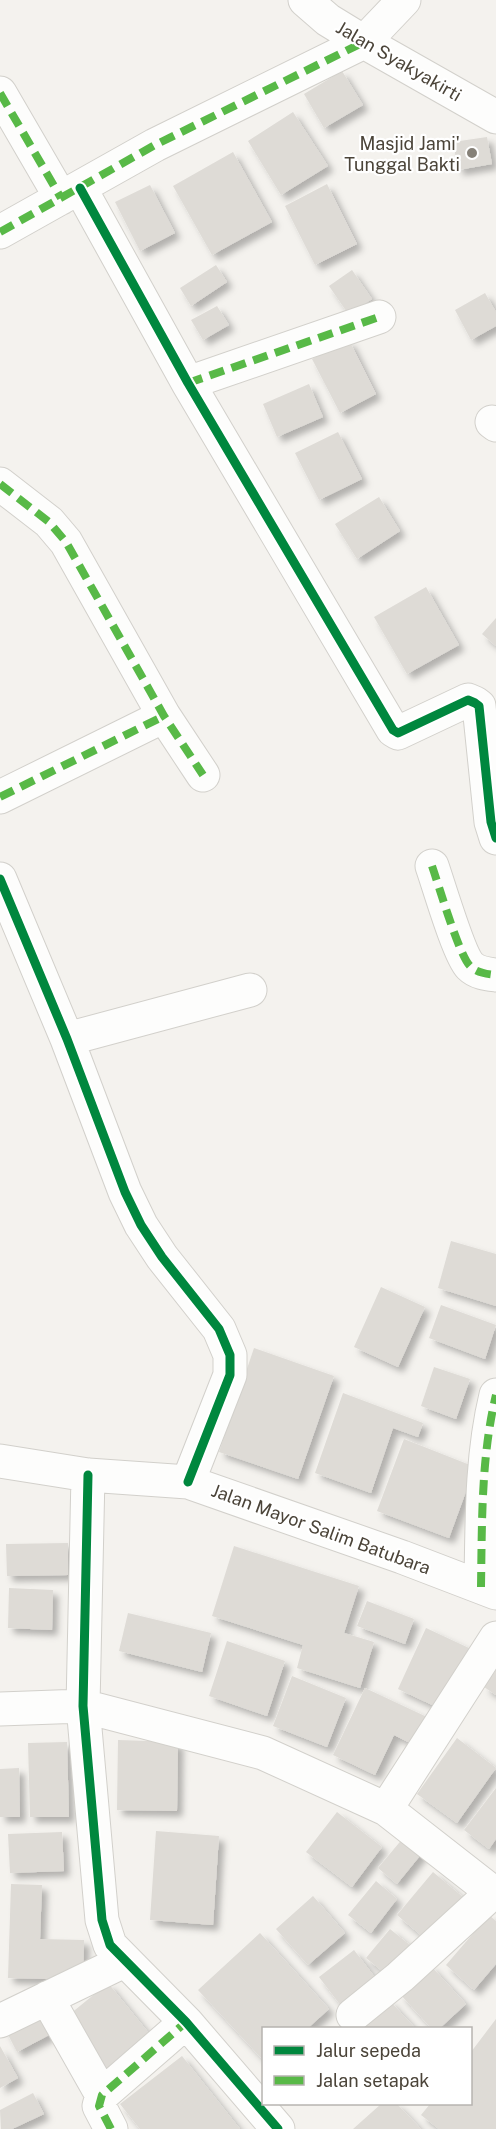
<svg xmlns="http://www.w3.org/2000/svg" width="496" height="2129" font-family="'Public Sans',sans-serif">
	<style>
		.building { fill: #dedbd6; filter: url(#shadow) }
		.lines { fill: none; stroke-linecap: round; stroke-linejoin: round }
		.minor-casing { stroke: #d2d0cb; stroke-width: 35 }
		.minor { stroke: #fdfdfc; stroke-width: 33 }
		.quiet { stroke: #58b947; stroke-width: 8; stroke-dasharray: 15 8; stroke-linecap: butt }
		.cycleway-casing { stroke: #fff; stroke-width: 13 }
		.cycleway { stroke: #00873e; stroke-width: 9 }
		.poi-dot { fill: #868178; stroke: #fff; stroke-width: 2 }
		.labels { text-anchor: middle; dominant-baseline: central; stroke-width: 4.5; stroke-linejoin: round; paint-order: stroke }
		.street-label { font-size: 18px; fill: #4b4439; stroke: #fff }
		.poi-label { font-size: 18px; fill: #4b4439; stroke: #fff; text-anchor: end }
	</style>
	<defs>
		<filter id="shadow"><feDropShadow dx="5.5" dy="5.5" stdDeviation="3" flood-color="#0004"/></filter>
	</defs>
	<rect width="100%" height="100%" fill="#f4f2ee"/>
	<path class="building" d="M342,71L363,105L324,128L304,94Z
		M293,112L328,166L281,195L248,141Z
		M487,137L492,164L458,170L453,142Z
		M233,152L272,222L212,255L173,186Z
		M327,184L357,244L315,265L285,206Z
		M150,185L175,233L140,251L115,202Z
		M216,265L227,282L191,306L180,288Z
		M352,270L372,299L349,315L329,286Z
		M485,293L496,312V326L471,340L455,310Z
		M217,306L229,325L203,340L191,320Z
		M349,340L376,394L340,413L312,359Z
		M309,384L323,417L277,437L263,404Z
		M338,432L362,479L319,500L295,453Z
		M379,497L400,531L357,559L335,524Z
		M426,587L459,645L407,674L374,617Z
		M496,618V646L482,634Z
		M451,1241L496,1254V1306L438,1288Z
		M381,1287L425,1307L398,1367L354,1347Z
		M441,1305L496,1325L485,1359L429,1338Z
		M254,1348L334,1376L298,1479L219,1452Z
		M434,1367L470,1379L456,1419L421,1406Z
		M343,1393L423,1423L418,1437L393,1428L371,1493L315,1473Z
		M404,1439L475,1467L449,1538L377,1511Z
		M68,1543V1575L7,1576L6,1544Z
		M234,1546L359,1586L344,1633L374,1642L360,1688L297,1668L303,1645L212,1616Z
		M9,1588L53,1590L52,1630L8,1628Z
		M367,1601L414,1619L405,1644L357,1626Z
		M128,1613L211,1633L202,1672L119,1651Z
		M426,1628L471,1649L443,1710L398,1689Z
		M227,1641L285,1661L267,1716L209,1696Z
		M496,1670V1695L484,1687Z
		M292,1676L346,1698L327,1747L273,1726Z
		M365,1688L429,1718L416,1746L394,1735L375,1775L333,1755Z
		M457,1738L496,1768L457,1823L417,1794Z
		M118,1740L178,1742L177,1811L117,1810Z
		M67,1742L69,1817H30L28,1743Z
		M19,1768L20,1817H0V1769Z
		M496,1788V1839L489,1849L464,1830Z
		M337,1812L382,1847L352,1887L306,1852Z
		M156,1831L219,1836L213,1925L150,1920Z
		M62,1832L64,1871L10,1873L8,1834Z
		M404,1837L423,1852L397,1884L378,1868Z
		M433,1872L464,1898L428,1941L397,1915Z
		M376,1881L397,1899L371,1933L348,1915Z
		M11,1884L42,1885L40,1939L84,1940L83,1980L8,1978Z
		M313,1896L345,1933L308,1965L276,1929Z
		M489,1915L496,1921V1964L474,1990L446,1965Z
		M390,1929L411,1946L387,1975L366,1958Z
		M260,1933L329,2009L308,2028H264V2061L198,1990Z
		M354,1950L380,1984L345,2011L319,1977Z
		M430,1965L466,2004L440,2028H431L400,1994Z
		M108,1983L152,2037L107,2073L64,2019Z
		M389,2000L415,2028H358Z
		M35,2005L51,2034L17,2052L2,2023Z
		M496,2019V2129H439L421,2115L430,2104L471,2103V2052Z
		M0,2046L18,2078L0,2088Z
		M182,2056L240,2129H140L120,2104Z
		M33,2093L44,2114L12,2129H1L0,2110Z
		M381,2104H397L421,2129H353Z"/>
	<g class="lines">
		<defs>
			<path id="minor" d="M305,0L328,20L364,42L496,117
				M0,93L61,198
				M80,188L188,383L393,730L398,733L468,700L475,703L479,706L491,822L496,838
				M0,232L155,145L364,42L404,0
				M188,383L379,317
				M492,422L496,425
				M0,484L49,522L66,542L164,716L203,775
				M0,797L164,716
				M432,866C439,886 459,955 470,966C477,973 487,974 496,975
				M0,879L67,1039L125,1192L141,1225L162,1257L219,1329L230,1355V1375L188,1482
				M67,1039L250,990
				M0,1461L88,1475L188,1482L402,1557L496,1593
				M88,1475L83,1706L102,1920L110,1945L186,2022L278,2129
				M481,1587C482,1523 481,1457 496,1395
				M0,1709L83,1706L263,1753L386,1809L496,1895
				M386,1809L496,1638
				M47,1998L102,2095
				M353,2015L400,1977L493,1892
				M0,2021L124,1961
				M111,2129L99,2106L102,2095L186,2022"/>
		</defs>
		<use href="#minor" class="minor-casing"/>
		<use href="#minor" class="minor"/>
		<path class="quiet" d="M0,93L61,198
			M0,232L155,145L364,42
			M188,383L379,317
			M0,484L49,522L66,542L164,716L203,775
			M0,797L164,716
			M432,866C439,886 459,955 470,966C477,973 487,974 496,975
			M481,1587C482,1523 481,1457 496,1395
			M111,2129L99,2106L102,2095L186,2022"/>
		<defs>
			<path id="cycleway" d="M80,188L188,383L393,730L398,733L468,700L475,703L479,706L491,822L496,838
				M0,879L67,1039L125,1192L141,1225L162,1257L219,1329L230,1355V1375L188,1482
				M88,1475L83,1706L102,1920L110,1945L186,2022L278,2129"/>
		</defs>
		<use href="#cycleway" class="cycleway-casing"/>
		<use href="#cycleway" class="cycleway"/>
	</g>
	<circle class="poi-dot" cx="472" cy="153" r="6"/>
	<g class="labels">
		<g class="street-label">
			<text transform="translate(399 61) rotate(30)">Jalan Syakyakirti</text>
			<text transform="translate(321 1529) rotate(20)">Jalan Mayor Salim Batubara</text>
		</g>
		<g class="poi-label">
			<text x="460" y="143">Masjid Jami'<tspan x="460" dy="21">Tunggal Bakti</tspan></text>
		</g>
	</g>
	<rect x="262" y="2027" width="210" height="78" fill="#ffffff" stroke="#b7b4b0" stroke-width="1.5"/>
	<rect x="274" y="2046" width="30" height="9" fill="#00873e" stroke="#b7b4b0" stroke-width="1.5"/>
	<text x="316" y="2057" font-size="18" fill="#4b4439">Jalur sepeda</text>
	<rect x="274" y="2076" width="30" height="9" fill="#58b947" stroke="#b7b4b0" stroke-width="1.5"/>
	<text x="316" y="2087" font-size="18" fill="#4b4439">Jalan setapak</text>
</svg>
